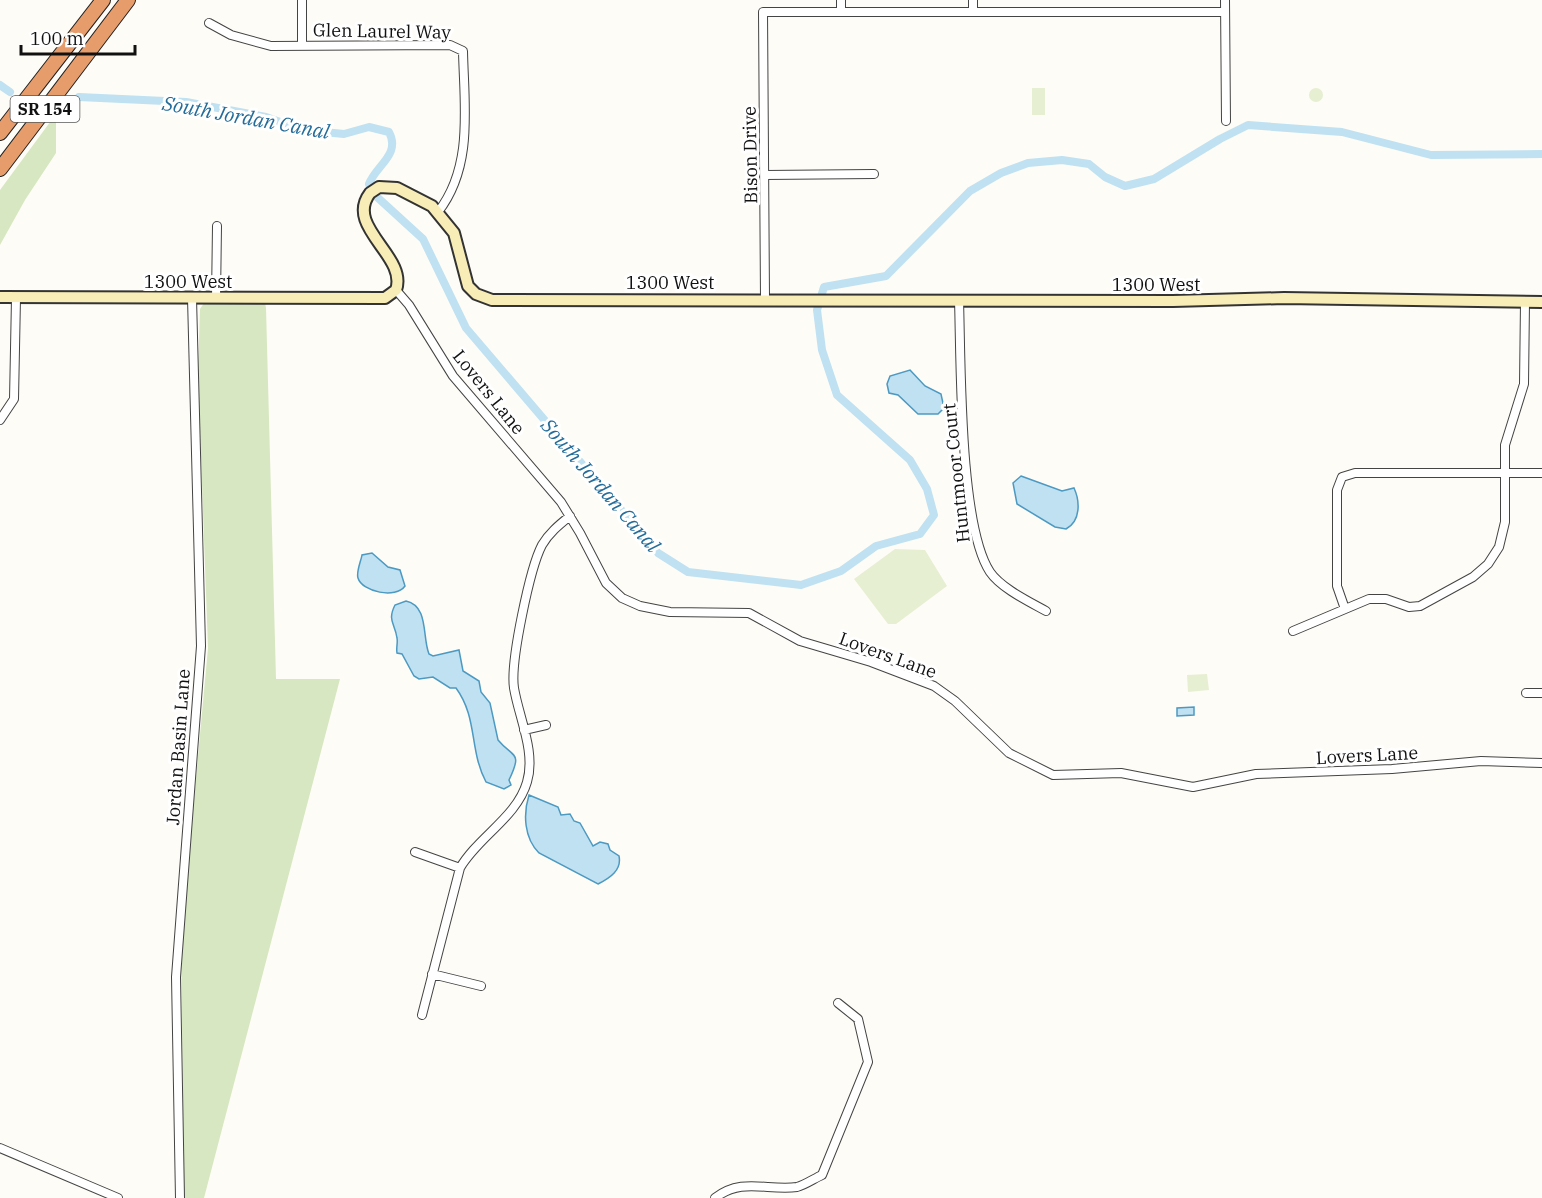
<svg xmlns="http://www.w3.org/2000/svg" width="1542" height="1198" font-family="'IBM Plex Serif',serif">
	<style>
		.green { fill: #d7e7c1 }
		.pitch { fill: #e6efd2 }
		.water { fill: #bfe1f1; stroke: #4c99c2; stroke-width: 1.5 }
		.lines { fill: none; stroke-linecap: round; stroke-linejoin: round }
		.canal { stroke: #bfe1f1; stroke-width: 8 }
		.street-casing { stroke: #444; stroke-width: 10 }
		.secondary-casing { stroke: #333; stroke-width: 14 }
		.highway-casing { stroke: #222; stroke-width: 16 }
		.street { stroke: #fff; stroke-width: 8 }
		.secondary { stroke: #f8edb7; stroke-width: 10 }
		.highway { stroke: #e79d6b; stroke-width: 14 }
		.labels { text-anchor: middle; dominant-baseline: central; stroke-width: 6; stroke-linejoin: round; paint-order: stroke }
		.shield { fill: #fff; stroke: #585858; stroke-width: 1.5 }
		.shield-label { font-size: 16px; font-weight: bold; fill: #111 }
		.street-label { font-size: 18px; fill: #111; stroke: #fff }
		.water-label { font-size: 20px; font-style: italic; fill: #246c99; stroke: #fff }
	</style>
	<rect width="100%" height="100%" fill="#fefcf6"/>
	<path class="green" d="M56,114V153L25,200L0,245V190Z
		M204,303H265L266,308L276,679H340L204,1198H184L181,940L208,648L198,375L200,309Z"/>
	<path class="pitch" d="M1032,88H1045V115H1032Z
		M1309 95a7 7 0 1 1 14 0a7 7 0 1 1-14 0Z
		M895,549L925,550L947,586L896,624H888L854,579Z
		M1207,674L1209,690L1188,692L1187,675Z"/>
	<path class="water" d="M910,370L925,386L941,394L944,408L938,414H918L898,395L889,393L887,384L890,376Z
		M1021,476L1062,491L1074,488C1080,501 1081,521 1066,529L1055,527L1017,504L1013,483Z
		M372,553L388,567L400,570L405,586C396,599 362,592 358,578C356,572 361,561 362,555Z
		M406,601C429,606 422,637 429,654L433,656L459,650L463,671L479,681L481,692L490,703L498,740C513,758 523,751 509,780L511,785L504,789L486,782C469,750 478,718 456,688H450L433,677L419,679L414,676L402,654L397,653C396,647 398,643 397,638C395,623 387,621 395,605Z
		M1194,707V715L1177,716V708Z
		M529,795L558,807L561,815L570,814L574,821L580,823L593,846L600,842L608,844L610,850L619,856C622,870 610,878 598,884L539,853C524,838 523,814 529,795Z"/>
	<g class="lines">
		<path class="canal" d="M0,85L10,92
			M79,97L186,102L266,117L303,130L344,134L369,127L389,132C401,155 376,165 369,184
			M377,197L423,239L466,328L658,553L688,572L801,585L841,571L876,546L920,534L934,515L927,489L910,460L837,395L822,350L817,310L824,287L886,276L970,191L1001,173L1028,163L1062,160L1089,164L1105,177L1125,186L1154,179L1220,139L1248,125L1342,132L1431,155L1542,154"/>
		<defs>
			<path id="street" d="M1225,0L1226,121
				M841,12V0
				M973,12V0
				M209,23L231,35L271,46L450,45L463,51C464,105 474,166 438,212
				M302,45V0
				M765,175L874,174
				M396,290L409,305L453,376L561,502L580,533L606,583L622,598L640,606L670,612L749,613L800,641L871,662L934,686L955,701L1009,753L1053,775L1121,773L1193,787L1256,774L1392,769L1481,761L1542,763
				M216,298L217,226
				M765,299L763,12H1225
				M959,300C961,360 959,525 990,572C1001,588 1028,601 1046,611
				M0,420L14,399L16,298
				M1345,609L1337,586V490L1342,477L1355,473H1542
				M1293,631L1369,599H1386L1409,607L1420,606L1473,577L1488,564L1499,547L1505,522V445L1524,384L1525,302
				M1526,693H1542
				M524,730L546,725
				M415,852L460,868
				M432,974L481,986
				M422,1015L460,868C478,837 517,817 527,782C536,752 519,718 514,688C510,662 530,568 542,545C549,533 559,525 570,516
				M0,1148L118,1198
				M180,1198L176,977L201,646L192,298
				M715,1198C742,1177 767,1191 797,1187C805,1185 815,1178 822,1175L868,1062L858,1019L838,1003"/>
			<path id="secondary" d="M0,297L385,298L396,290C408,256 344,227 370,193L379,187L397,188L432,206L454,233L468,286L476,294L492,300L1173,301L1284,298L1542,302"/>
			<path id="highway" d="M0,133L103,0
				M0,169L128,0"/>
		</defs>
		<use href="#street" class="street-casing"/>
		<use href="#secondary" class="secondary-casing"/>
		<use href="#highway" class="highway-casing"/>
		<use href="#street" class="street"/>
		<use href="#secondary" class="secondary"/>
		<use href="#highway" class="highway"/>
	</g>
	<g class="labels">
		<rect class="shield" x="10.5" y="96" width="69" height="26" rx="4.5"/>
		<g class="shield-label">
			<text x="45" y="109">SR 154</text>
		</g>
		<g class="street-label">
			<text transform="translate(382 31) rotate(1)">Glen Laurel Way</text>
			<text transform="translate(750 155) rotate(-91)">Bison Drive</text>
			<text x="188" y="281">1300 West</text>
			<text x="670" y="282">1300 West</text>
			<text x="1156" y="284">1300 West</text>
			<text transform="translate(489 392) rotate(51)">Lovers Lane</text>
			<text transform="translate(956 473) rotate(-96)">Huntmoor Court</text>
			<text transform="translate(888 655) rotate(20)">Lovers Lane</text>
			<text transform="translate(178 747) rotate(-86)">Jordan Basin Lane</text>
			<text transform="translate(1367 755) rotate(-3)">Lovers Lane</text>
		</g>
		<g class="water-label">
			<text transform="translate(246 117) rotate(10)">South Jordan Canal</text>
			<text transform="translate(601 485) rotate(49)">South Jordan Canal</text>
		</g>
	</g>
	<path d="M21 45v9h114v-9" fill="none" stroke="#111111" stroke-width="3"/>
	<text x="30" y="45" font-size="18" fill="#111111" stroke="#ffffff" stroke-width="4.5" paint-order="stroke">100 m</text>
</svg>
